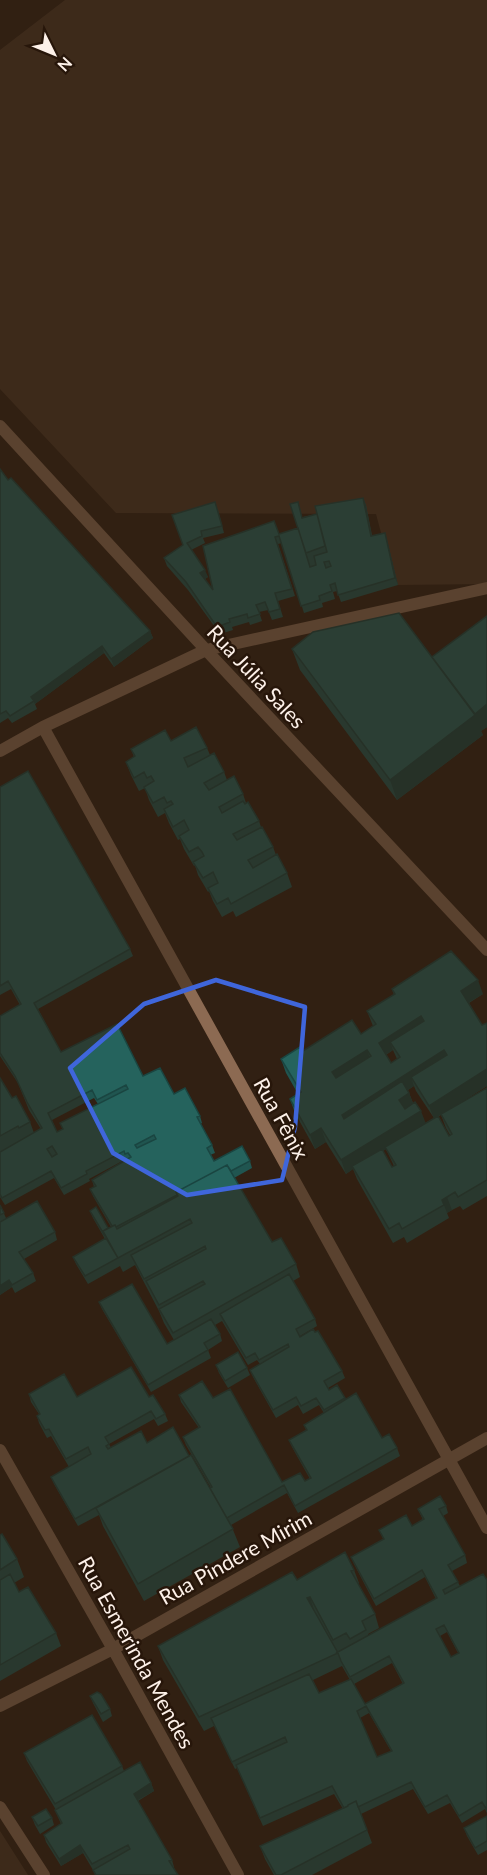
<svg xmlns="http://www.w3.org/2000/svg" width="487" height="1875" font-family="Lato,sans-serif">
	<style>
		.green { fill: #4d3625 }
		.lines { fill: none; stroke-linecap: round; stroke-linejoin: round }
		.street { stroke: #8c6a52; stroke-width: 12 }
		.wall { fill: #205550; fill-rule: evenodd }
		.shaded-wall { fill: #1a4541 }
		.building { fill: #25635d; stroke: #1a4541; stroke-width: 1.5; fill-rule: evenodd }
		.marked { fill: none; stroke: #3f66db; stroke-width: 4.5; stroke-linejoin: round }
		.labels { text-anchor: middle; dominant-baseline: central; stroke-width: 5; stroke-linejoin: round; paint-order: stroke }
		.street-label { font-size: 21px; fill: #fdf1e9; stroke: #27160a }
	</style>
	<rect width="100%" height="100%" fill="#312013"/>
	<path class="green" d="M65,0H487V584L395,585L376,514L116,513L0,389V50Z
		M0,1831L28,1875H0Z"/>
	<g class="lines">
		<path class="street" d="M0,426L206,650L487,950
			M43,727L487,1528
			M0,751L43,727L206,650L487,588
			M0,1450L113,1649L238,1875
			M0,1706L113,1649L487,1438
			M0,1807L44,1875"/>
	</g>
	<path class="wall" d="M0,469L8,480L150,631L153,638L114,667L104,653L35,704L37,709L12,723L8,718L0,723Z
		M363,498L366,505L372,535L387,540L398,585L341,602L337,591L333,592L335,599L322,603L323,607L304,613L282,543L278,544L295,596L278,601L283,617L272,620L268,610L259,612L262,621L250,625L249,622L232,627L233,630L220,634L188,590L167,566L164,558L183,545L218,510L224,533L203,538L205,543L191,550L208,577L205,579L213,590L279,534L298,528L303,517L317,514Z
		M487,616V727L481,731L483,735L397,800L300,670L292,649L432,657Z
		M171,741L207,748L210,755L224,772L227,780L243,794L246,803L259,821L261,827L273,847L276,855L287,873L292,887L236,917L233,911L222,917L213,901L209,891L208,892L198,875L195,865L194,866L184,849L180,839L178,840L169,823L165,813L158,817L149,800L145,788L139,791L131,775L126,762L134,757L131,749Z
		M0,787L130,949L133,956L38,1009L61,1052L143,1076L174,1094L200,1116L202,1123L200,1124L212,1145L215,1153L210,1155L214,1161H250L252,1168L234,1178L272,1242L296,1264L300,1277L293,1281L315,1319L317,1326L300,1336L342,1371L345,1378L328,1388L329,1390L337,1385L345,1400L382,1438L397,1448L400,1456L298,1513L287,1493L231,1525L240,1547L144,1601L103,1526L99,1515L78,1526L54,1484L51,1477L69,1467L51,1436L47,1438L39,1423L37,1416L39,1414L31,1402L29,1394L77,1397H149L165,1414L168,1421L158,1426L154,1419L109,1444L111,1448L147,1443L189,1456L210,1488H211L186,1445L183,1437L199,1428L181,1402L179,1395L213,1398L282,1482L305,1481L310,1479L292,1447L289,1440L306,1430L304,1425L324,1413L319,1405L303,1414L298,1405L276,1418L253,1377L250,1370L260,1364L257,1360L248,1365L222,1321L215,1325L220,1334L222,1341L208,1350L211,1358L151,1392L102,1309L99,1302L167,1344L174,1340L164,1323L159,1311L135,1265L123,1272L120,1266L88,1284L76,1264L73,1257L105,1239L93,1218L90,1211L108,1228L111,1227L93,1196L90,1189L94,1187L92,1180L127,1159H126L89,1179L90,1181L64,1195L54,1178L5,1205L0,1197V1078L12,1098L30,1122L34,1133L41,1129L29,1110L18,1083L0,1056V1016L20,1005L11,989L0,995ZM94,1098L98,1104L60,1123L63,1130L57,1132L52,1120Z
		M392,989L483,994L469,1003L482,1025L487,1023V1086L444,1113L487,1088V1196L463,1210L460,1206L452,1210L447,1213L449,1218L407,1243L404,1237L393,1243L357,1179L353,1169L346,1174L326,1142L315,1149L295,1113L290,1099L298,1094L286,1073L281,1059L303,1051L361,1034L373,1026L367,1011L394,995ZM393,1050L397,1059L391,1063L386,1055ZM414,1086L416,1091L434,1118L425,1123L413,1103L408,1090ZM441,1115L446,1128L450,1135L449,1136L438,1117ZM386,1149L394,1166L392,1167L383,1151Z
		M0,1205L6,1218L55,1232L57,1240L24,1259L33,1273L36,1281L15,1293L12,1287L0,1295Z
		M216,1365L247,1368L250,1375L228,1388L219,1373Z
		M446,1506L448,1513L443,1516L465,1555L467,1563L452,1571L460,1586L487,1580V1813L485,1809L462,1823L450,1803L428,1814L413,1789L361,1814L372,1843L312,1875H274L265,1859L260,1846L343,1809L334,1794L263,1826L237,1768L235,1769L214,1726L204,1731L163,1660L158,1646L297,1580L354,1570L359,1583L358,1584L375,1614L379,1628L368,1634V1636L436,1599L425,1577L376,1606L354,1564L351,1557L383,1539L379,1530L412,1526L423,1520L418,1509ZM447,1632L458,1653L451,1657L440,1636ZM392,1663L403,1684L365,1704L354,1684ZM342,1666L350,1680L319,1693L313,1680ZM369,1713L391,1751L377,1757L360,1718Z
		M0,1535L17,1559L24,1577L14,1583L19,1592L56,1633L61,1646L0,1681Z
		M90,1696L110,1709L112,1716L103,1722L93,1703Z
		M24,1753L122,1766L124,1771L151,1783L154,1791L138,1801L172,1860L174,1867L173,1868L178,1875H95L93,1870L83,1853L61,1866L46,1842L44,1835L61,1824L55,1810H56L27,1761Z
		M487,1816V1850L478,1855L467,1836L464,1828Z
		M32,1817L52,1818L54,1825L40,1834L35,1825Z"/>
	<path class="shaded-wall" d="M363,498L366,505L373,543L371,536Z
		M385,533L387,540L398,585L395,578Z
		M205,570L208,577L203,580L200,573Z
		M150,631L153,638L114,667L111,659Z
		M102,646L104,653L35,704L31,697Z
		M487,704V727L481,731L483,735L397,800L390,780Z
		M478,980L483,994L466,1004L461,991Z
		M421,1016L426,1029L390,1042L393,1050L384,1056L379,1043Z
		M367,1050L372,1064L337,1086L332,1072Z
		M444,1050L449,1063L411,1077L414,1086L347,1129L342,1115Z
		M487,1069V1086L434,1119L429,1106Z
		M409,1093L414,1106L404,1113L399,1100Z
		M421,1111L426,1124L354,1169L352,1166L353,1169L346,1174L341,1160Z
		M321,1128L326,1142L315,1149L310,1135Z
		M447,1197L452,1210L447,1213L442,1200Z
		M9,1280L12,1287L0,1295V1286Z
		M310,1597L314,1610L307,1598Z
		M151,1783L154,1791L136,1801L134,1794Z
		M80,1845L83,1853L61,1866L59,1859Z"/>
	<path class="building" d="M0,469L8,480L11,478L150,631L111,659L102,646L31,697L34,701L10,716L6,711L0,714Z
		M363,498L371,536L385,533L395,578L338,595L335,583L330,585L332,591L319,596L320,600L301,606L279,536L275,537L292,589L275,593L280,609L269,612L265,602L256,605L260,614L248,618L247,614L229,619L230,622L217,627L186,582L164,558L183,545L172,515L215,502L222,526L201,531L202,536L187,543L205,570L200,573L213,590L203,546L274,521L279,534L298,528L310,567L316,565L314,556L327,552L315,506ZM329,561L331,566L326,568L324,562Z
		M298,502L302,518L317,514L325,546L306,553L290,504Z
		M399,613L475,715L390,780L292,649L313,632Z
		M487,616V704L475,714L432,657Z
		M196,727L207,748L184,758L188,767L214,753L224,772L204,783L209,790L234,776L243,794L219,807L222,813L243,801L245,804L248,802L259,821L233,834L237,840L262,827L273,847L248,860L253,868L277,854L287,873L231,904L228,898L217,904L208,888L218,883L213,872L203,878L193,862L204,856L202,852L198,847L189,852L179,836L189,830L184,820L173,827L164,809L173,804L171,801L167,803L164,797L153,803L144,787L154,781L151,776L147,778L144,772L134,778L126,762L135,756L131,749L165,730L171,741Z
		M28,771L130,949L34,1003L61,1052L117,1024L143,1076L160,1068L174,1094L185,1088L200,1116L197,1117L212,1145L207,1148L214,1161L242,1146L250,1161L231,1171L227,1165L176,1192L177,1195L116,1227L115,1225L112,1226L90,1189L96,1186L92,1180L131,1157L128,1153L125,1154L124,1151L86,1171L87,1174L61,1188L51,1171L2,1198L0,1194V1152L42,1128L27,1102L15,1076L0,1053V1016L21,1004L8,981L0,986V787ZM126,1085L128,1089L60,1123L63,1129L57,1132L48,1113L92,1090L97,1100ZM154,1135L156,1139L137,1148L135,1145ZM52,1146L57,1154L52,1157L47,1149Z
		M451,951L478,980L461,991L482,1025L487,1023V1069L429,1106L411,1077L447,1055L444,1050L342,1115L344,1119L402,1081L409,1093L399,1100L405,1109L415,1102L421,1111L341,1160L321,1128L310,1135L290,1099L301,1092L281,1059L300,1047L303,1051L352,1020L361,1034L376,1024L367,1011L395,994L392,989ZM421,1016L424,1021L390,1042L400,1057L391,1063L379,1043ZM367,1050L371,1056L336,1078L332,1072Z
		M0,1078L12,1098L16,1096L30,1122L19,1128L18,1126L0,1136Z
		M487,1088V1180L458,1197L455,1192L447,1197L442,1200L444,1205L402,1229L399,1223L389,1229L352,1166L382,1149L392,1167L396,1165L385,1147L438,1116L449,1136L452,1134L441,1114Z
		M227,1165L272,1242L281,1238L296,1264L173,1333L159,1309L205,1284L203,1281L159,1305L146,1281L206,1249L205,1246L144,1279L131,1255L192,1223L190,1219L118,1258L103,1231L115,1225L117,1229L178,1196L176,1192Z
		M37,1201L55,1232L19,1252L33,1273L12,1285L9,1280L0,1286V1222Z
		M0,1205L4,1213L0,1215Z
		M96,1207L108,1228L103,1231L105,1236L90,1211Z
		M106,1238L118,1258L85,1276L73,1257Z
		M289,1274L315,1319L296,1329L300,1337L313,1329L315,1332L318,1331L342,1371L324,1381L329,1390L337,1385L345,1398L324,1410L316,1398L301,1406L296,1397L273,1410L250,1370L289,1347L288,1344L259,1360L255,1353L246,1358L220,1314Z
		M132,1284L167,1344L211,1319L220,1334L204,1343L208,1350L148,1385L99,1302Z
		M238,1352L247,1368L225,1381L216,1365Z
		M131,1367L149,1397L153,1395L165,1414L156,1419L151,1411L105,1437L109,1444L106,1446L108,1449L141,1431L147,1443L173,1427L189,1456L75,1519L51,1477L91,1454L88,1447L66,1459L49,1429L45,1430L37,1416L40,1414L29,1394L64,1374L77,1397Z
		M202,1381L213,1398L230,1389L282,1482L300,1473L305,1481L311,1478L289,1440L307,1430L304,1425L356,1393L382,1438L389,1434L397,1448L295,1506L284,1485L227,1518L210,1488L212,1487L183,1437L200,1427L179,1395Z
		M191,1455L233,1529L138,1584L96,1508Z
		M440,1496L446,1506L439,1509L465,1555L448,1565L458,1582L443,1590L445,1594L483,1574L487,1580V1810L482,1802L459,1816L447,1795L425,1807L411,1782L358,1807L356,1801L348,1805V1806L344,1808L332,1786L260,1818L236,1765L287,1742L285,1737L232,1762L211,1718L309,1674L319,1693L351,1679L365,1704L404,1683L389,1656L350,1677L341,1661L338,1653H336L437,1598L422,1570L374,1599L351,1557L384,1539L379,1530L406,1515L412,1526L424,1519L418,1509ZM444,1625L459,1653L451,1657L436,1629ZM366,1706L392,1751L377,1757L357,1711Z
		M2,1534L17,1559L0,1570V1535Z
		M345,1552L354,1570L351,1571L375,1614L362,1621L366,1630L350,1639L346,1633L333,1640L310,1597L307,1598L338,1653L199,1717L158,1646L292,1572L297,1580Z
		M10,1574L19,1592L28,1587L56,1633L0,1665V1580Z
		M97,1692L101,1694L110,1709L101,1714L90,1696Z
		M92,1715L122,1766L55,1804L24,1753Z
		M140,1762L151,1783L134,1794L172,1860L169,1861L178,1875H96L93,1870L130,1849L128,1845L92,1864L80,1845L59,1859L44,1835L62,1823L55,1810Z
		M356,1801L367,1830L281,1875H276L260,1846L348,1806V1805Z
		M46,1809L52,1818L38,1826L32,1817Z
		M487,1816V1841L475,1848L464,1828Z"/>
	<path d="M0 0H487V1875H0ZM216,980L305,1007L295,1127L282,1180L187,1195L113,1153L70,1068L144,1004Z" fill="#312013" fill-opacity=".55" fill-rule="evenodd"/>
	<path class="marked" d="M216,980L305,1007L295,1127L282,1180L187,1195L113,1153L70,1068L144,1004Z"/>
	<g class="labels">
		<g class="street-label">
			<text transform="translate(257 676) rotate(47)">Rua Júlia Sales</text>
			<text transform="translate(282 1118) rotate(61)">Rua Fênix</text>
			<text transform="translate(235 1557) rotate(-29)">Rua Pindere Mirim</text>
			<text transform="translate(137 1652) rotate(61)">Rua Esmerinda Mendes</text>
		</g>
	</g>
	<g transform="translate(54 54) rotate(133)" stroke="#27160a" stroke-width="4.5" paint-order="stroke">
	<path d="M0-4.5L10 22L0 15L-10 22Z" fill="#fdf1e9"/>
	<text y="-9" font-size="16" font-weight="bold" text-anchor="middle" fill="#fdf1e9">N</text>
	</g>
</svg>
